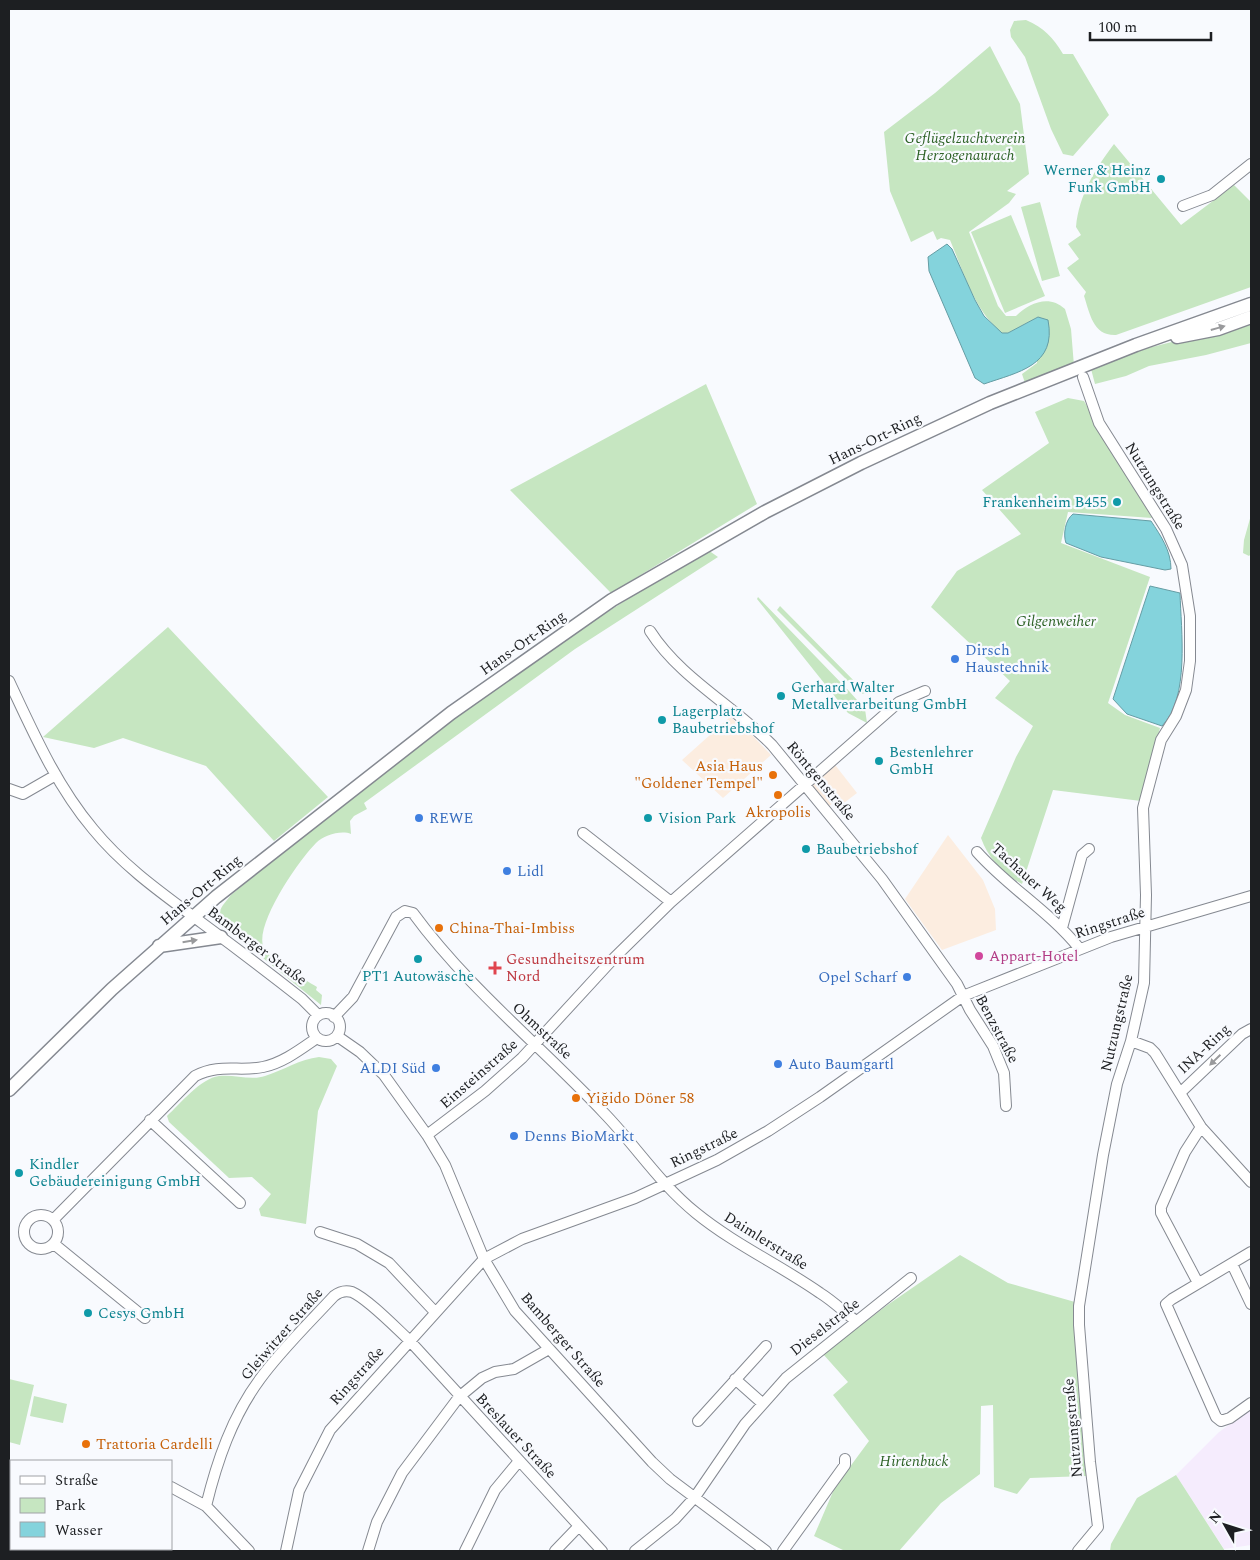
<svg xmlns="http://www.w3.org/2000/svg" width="1260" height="1560" font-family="Spectral,serif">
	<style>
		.industrial { fill: #fcede0 }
		.education { fill: #f5ecfd }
		.green { fill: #c6e6c1 }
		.water { fill: #84d3dc; stroke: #659da4 }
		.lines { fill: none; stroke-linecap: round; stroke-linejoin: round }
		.minor-casing { stroke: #858991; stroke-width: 12 }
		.major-casing { stroke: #858991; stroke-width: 15 }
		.minor { stroke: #fff; stroke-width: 10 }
		.major { stroke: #fff; stroke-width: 12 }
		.oneway { fill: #999a9c }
		.culture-dot { fill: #0f9aa8; stroke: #f8fafe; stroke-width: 2 }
		.shop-dot { fill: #3f7fe0; stroke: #f8fafe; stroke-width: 2 }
		.food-dot { fill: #e8710a; stroke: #f8fafe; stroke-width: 2 }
		.hotel-dot { fill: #d1479c; stroke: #f8fafe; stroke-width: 2 }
		.health-dot { fill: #e0444e; stroke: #f8fafe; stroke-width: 2 }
		.labels { text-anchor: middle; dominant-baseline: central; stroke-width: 4.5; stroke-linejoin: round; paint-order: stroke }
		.park-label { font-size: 15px; font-style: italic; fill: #2d6226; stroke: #f8fafe }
		.culture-label { font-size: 15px; fill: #0d838f; stroke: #f8fafe; text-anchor: start }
		.street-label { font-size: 15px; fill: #1d1f22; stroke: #f8fafe }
		.shop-label { font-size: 15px; fill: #366cbe; stroke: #f8fafe; text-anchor: start }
		.food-label { font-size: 15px; fill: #c56008; stroke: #f8fafe; text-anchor: start }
		.hotel-label { font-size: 15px; fill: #b23c85; stroke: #f8fafe; text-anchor: start }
		.health-label { font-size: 15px; fill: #be3a42; stroke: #f8fafe; text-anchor: start }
	</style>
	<rect width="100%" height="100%" fill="#f8fafe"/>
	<path class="industrial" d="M730,717L751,734L771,755L723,798L682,760Z
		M832,761L857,793L840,806L836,801L829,806L819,793L814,797L805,785Z
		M948,835L983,880L995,909L996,930L942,950L905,899Z"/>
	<path class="education" d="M1251,1408V1545L1224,1549L1176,1475L1218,1433Z"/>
	<path class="green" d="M1026,20C1044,28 1053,37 1063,54H1073L1109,115L1073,156L1063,154L1051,129L1025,57L1011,37L1010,30L1014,21Z
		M990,46L1020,104L1029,174L1007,191L1016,194L1009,203L969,232L998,306L1006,316H1016C1029,303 1049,294 1065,309L1071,329L1074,366L1026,386L1022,374L1037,363L1038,317L1008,333H1002C974,310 964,273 950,240L941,238L937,240L933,231L911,242L890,191L884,132L935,93Z
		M1114,144L1181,225L1234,185L1251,202V287L1116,335C1093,336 1090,314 1084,296L1086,292L1067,268L1079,259L1068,244L1081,235L1076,227C1079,195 1095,169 1114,144Z
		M1040,202L1060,276L1042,281L1021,207Z
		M1011,215L1045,296L1005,313L971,232Z
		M1251,322V343L1206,355L1149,366L1126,376L1095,384L1091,369L1144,349Z
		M706,384L757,504L611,593L510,490Z
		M1068,398L1084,401L1152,518L1068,512L1061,543L1150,577L1108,703L1125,715L1160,728L1141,801L1053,790L1022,884C1003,874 988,858 981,838L1016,757L1033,726L995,698L1010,681L931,607L957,571L1021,534L982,490L1049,443L1035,412Z
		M1251,515V554L1249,556L1243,553L1244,540Z
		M708,550L718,557L575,649L364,803L367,809L354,816L350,821L351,834C341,830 324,835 316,843C299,860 256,922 263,946C267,959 304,979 317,987L316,990L322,995L321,1005L221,924C216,911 223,905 231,895C282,853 334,810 386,769C489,689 596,616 708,550Z
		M758,597L849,691L865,709L867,723L848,713L757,599Z
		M780,606L866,693L861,694L777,610Z
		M168,627L328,797L274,841L206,766L123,738L94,748L43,737Z
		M319,1057L331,1059L337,1066L318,1111L306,1224L261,1216L259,1209L271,1194L252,1177L229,1178L169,1122L167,1116C180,1104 201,1078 219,1076C234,1074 250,1081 265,1076C284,1070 300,1059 319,1057Z
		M960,1255L1008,1283L1075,1302L1086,1476L1030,1478L1017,1494L994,1487L993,1405L981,1406L980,1474L941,1503L899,1551H845L814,1536L835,1487L869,1441L833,1395L848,1382L823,1354L886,1306Z
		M9,1379L34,1385L20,1445L9,1442Z
		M34,1396L67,1404L63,1423L30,1416Z
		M1176,1475L1225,1551H1110L1111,1544L1137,1498Z"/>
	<path class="water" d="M947,244L952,249L975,300L984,316L1002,333H1008L1038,317L1048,320C1057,366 1018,372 984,384L975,378L929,271L928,257Z
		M1073,514L1151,521C1161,536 1171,551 1171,569L1165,570L1101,557L1066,543C1063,535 1065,520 1073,514Z
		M1150,586L1180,593C1181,630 1190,698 1162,726L1127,714L1113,699Z"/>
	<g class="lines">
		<defs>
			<path id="minor" d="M1183,206L1212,195L1251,164
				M650,631C680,678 734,706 772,745L882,879L957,984L970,1010L993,1046L1004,1073L1006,1106
				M9,681C33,732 56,785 93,829C124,867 163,894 202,923C236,948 269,973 302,999L318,1015
				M9,789L23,794L56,775
				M583,833L671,902
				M977,852C1008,887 1049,911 1079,948
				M1062,928L1082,855L1089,849
				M312 1027a14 14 0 1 1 28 0a14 14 0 1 1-28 0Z
				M334,1017L353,997L396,917L405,911L413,913C468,988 541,1046 604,1113C636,1146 660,1184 696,1213C734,1244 780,1265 820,1293C833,1301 844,1312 856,1321
				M337,1036L360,1052L384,1075L427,1135L445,1165L484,1259L515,1311L652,1462L670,1479L766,1551
				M1131,1041L1150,1048L1155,1053L1201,1127L1251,1182
				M1180,1093L1242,1034L1251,1029
				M150,1120L240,1203
				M427,1135L485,1091L522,1058L613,959L671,902L899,702L925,691
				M24 1232a17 17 0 1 1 34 0a17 17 0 1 1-34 0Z
				M53,1220L195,1076C220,1063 239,1072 263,1067C283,1063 301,1049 317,1038
				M320,1232L357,1244L389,1263L435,1312
				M54,1244L145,1318
				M1251,1252L1172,1299L1166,1304L1216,1417L1221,1421L1230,1418L1251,1403
				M1232,1264L1251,1304
				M1198,1283L1161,1213V1207L1185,1152L1201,1127
				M735,1379L762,1403
				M698,1421L766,1346
				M171,1487L206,1506L249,1551
				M206,1506C217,1461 232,1417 260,1379C281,1350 309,1323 334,1296C339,1292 345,1290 352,1292C368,1299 396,1328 409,1340L602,1551
				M124,1549L126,1551
				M286,1551L299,1491L330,1430L484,1259L522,1239L635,1198L717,1160L768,1131L820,1097L963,996L1111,937L1251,896
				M368,1551L377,1522L402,1473L459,1397L482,1378L495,1372L514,1369L549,1349
				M465,1551L495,1490L519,1461
				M555,1551L579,1526
				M635,1551L675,1519L695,1497L745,1424L786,1378L911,1278
				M783,1551L845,1465V1459
				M1078,1551L1098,1527L1090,1462L1079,1325V1306L1103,1155L1117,1084L1131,1041L1144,983L1146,895L1143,808L1161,740L1176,716L1186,690L1190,661V616L1182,565L1166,529L1099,423L1083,377"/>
			<path id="major" d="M1177,337L1218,329L1251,317
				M159,946L221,937
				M9,1090L112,989L216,897L451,713L612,600L765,512L861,463L990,403L1136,345L1251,304"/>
		</defs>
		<use href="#minor" class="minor-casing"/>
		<use href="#major" class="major-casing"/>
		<use href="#minor" class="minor"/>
		<use href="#major" class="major"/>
	</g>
	<defs><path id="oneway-solid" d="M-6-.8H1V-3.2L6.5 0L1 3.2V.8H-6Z" transform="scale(1.25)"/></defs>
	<g class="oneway">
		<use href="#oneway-solid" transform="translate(1218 328) rotate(-16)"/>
		<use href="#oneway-solid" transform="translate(190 941) rotate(-9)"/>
		<use href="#oneway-solid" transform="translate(1215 1060) rotate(136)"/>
	</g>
	<g class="culture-dot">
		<circle cx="1161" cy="179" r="5"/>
		<circle cx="1117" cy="502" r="5"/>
		<circle cx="781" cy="696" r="5"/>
		<circle cx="662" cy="720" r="5"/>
		<circle cx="879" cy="761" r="5"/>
		<circle cx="648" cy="818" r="5"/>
		<circle cx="806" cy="849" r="5"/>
		<circle cx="418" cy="959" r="5"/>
		<circle cx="19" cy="1173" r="5"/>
		<circle cx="88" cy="1313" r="5"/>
	</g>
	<g class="shop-dot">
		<circle cx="955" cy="659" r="5"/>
		<circle cx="419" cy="818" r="5"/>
		<circle cx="507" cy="871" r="5"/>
		<circle cx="907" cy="977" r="5"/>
		<circle cx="778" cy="1064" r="5"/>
		<circle cx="436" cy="1068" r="5"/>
		<circle cx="514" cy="1136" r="5"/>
	</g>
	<g class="food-dot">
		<circle cx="773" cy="775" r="5"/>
		<circle cx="778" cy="795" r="5"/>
		<circle cx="439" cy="928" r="5"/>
		<circle cx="576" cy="1098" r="5"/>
		<circle cx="86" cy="1444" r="5"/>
	</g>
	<circle class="hotel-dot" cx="979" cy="956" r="5"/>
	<path class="health-dot" d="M492.5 960.5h5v5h5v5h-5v5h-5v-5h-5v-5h5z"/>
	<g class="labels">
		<g class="park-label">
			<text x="965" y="138">Geflügelzuchtverein<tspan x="965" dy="17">Herzogenaurach</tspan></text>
			<text x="1056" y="621">Gilgenweiher</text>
			<text x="914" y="1461">Hirtenbuck</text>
		</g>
		<g class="culture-label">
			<text x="1151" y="170" text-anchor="end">Werner &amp; Heinz<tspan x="1151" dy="17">Funk GmbH</tspan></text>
			<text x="1107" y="502" text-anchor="end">Frankenheim B455</text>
			<text x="791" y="687">Gerhard Walter<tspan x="791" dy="17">Metallverarbeitung GmbH</tspan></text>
			<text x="672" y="711">Lagerplatz<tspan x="672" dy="17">Baubetriebshof</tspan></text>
			<text x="889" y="752">Bestenlehrer<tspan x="889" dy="17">GmbH</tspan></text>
			<text x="658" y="818">Vision Park</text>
			<text x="816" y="849">Baubetriebshof</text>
			<text x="418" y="976" text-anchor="middle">PT1 Autowäsche</text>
			<text x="29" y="1164">Kindler<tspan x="29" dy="17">Gebäudereinigung GmbH</tspan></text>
			<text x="98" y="1313">Cesys GmbH</text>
		</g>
		<g class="street-label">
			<text transform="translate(875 439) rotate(-26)">Hans-Ort-Ring</text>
			<text transform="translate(1155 486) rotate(58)">Nutzungstraße</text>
			<text transform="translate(523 643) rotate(-35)">Hans-Ort-Ring</text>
			<text transform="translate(821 781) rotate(50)">Röntgenstraße</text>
			<text transform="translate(1029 878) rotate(42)">Tachauer Weg</text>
			<text transform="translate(201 890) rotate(-40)">Hans-Ort-Ring</text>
			<text transform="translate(1110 923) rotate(-18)">Ringstraße</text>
			<text transform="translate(257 946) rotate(37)">Bamberger Straße</text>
			<text transform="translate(1117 1023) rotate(-77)">Nutzungstraße</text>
			<text transform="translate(997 1029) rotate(62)">Benzstraße</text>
			<text transform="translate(542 1031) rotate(43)">Ohmstraße</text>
			<text transform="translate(1204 1049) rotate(-43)">INA-Ring</text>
			<text transform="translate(479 1074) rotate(-41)">Einsteinstraße</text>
			<text transform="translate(704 1148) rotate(-26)">Ringstraße</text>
			<text transform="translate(766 1241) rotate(32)">Daimlerstraße</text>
			<text transform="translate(825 1327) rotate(-38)">Dieselstraße</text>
			<text transform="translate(282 1334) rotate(-49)">Gleiwitzer Straße</text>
			<text transform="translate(563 1340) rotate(49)">Bamberger Straße</text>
			<text transform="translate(357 1376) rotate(-48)">Ringstraße</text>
			<text transform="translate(1073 1428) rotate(-95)">Nutzungstraße</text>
			<text transform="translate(516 1436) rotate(47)">Breslauer Straße</text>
		</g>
		<g class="shop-label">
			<text x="965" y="650">Dirsch<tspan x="965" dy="17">Haustechnik</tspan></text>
			<text x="429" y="818">REWE</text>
			<text x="517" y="871">Lidl</text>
			<text x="897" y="977" text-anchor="end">Opel Scharf</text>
			<text x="788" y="1064">Auto Baumgartl</text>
			<text x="426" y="1068" text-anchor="end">ALDI Süd</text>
			<text x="524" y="1136">Denns BioMarkt</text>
		</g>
		<g class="food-label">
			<text x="763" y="766" text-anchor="end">Asia Haus<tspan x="763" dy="17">"Goldener Tempel"</tspan></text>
			<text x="778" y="812" text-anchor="middle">Akropolis</text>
			<text x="449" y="928">China-Thai-Imbiss</text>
			<text x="586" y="1098">Yiğido Döner 58</text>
			<text x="96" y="1444">Trattoria Cardelli</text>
		</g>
		<g class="hotel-label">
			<text x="989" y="956">Appart-Hotel</text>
		</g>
		<g class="health-label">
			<text x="506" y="959">Gesundheitszentrum<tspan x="506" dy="17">Nord</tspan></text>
		</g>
	</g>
	<rect width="1260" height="1560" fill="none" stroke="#1d1f22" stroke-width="20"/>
	<rect x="10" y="1460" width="162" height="90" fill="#f8fafe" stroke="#a0a2a6"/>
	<rect x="20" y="1476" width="25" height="8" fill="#ffffff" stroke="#a0a2a6"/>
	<text x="55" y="1485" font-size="15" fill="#1d1f22">Straße</text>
	<rect x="20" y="1498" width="25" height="15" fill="#c6e6c1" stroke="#a0a2a6"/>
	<text x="55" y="1510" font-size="15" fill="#1d1f22">Park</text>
	<rect x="20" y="1522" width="25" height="15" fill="#84d3dc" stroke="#a0a2a6"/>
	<text x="55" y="1535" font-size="15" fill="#1d1f22">Wasser</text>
	<g transform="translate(1225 1525) rotate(309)" stroke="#f8fafe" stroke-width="4" paint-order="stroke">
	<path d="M0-4L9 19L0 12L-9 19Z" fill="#1d1f22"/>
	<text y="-8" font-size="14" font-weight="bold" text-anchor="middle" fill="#1d1f22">N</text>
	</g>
	<path d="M1090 32v8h121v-8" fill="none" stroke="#1d1f22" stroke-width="2.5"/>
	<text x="1098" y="32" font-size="15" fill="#1d1f22" stroke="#f8fafe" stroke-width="4" paint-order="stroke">100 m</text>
</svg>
